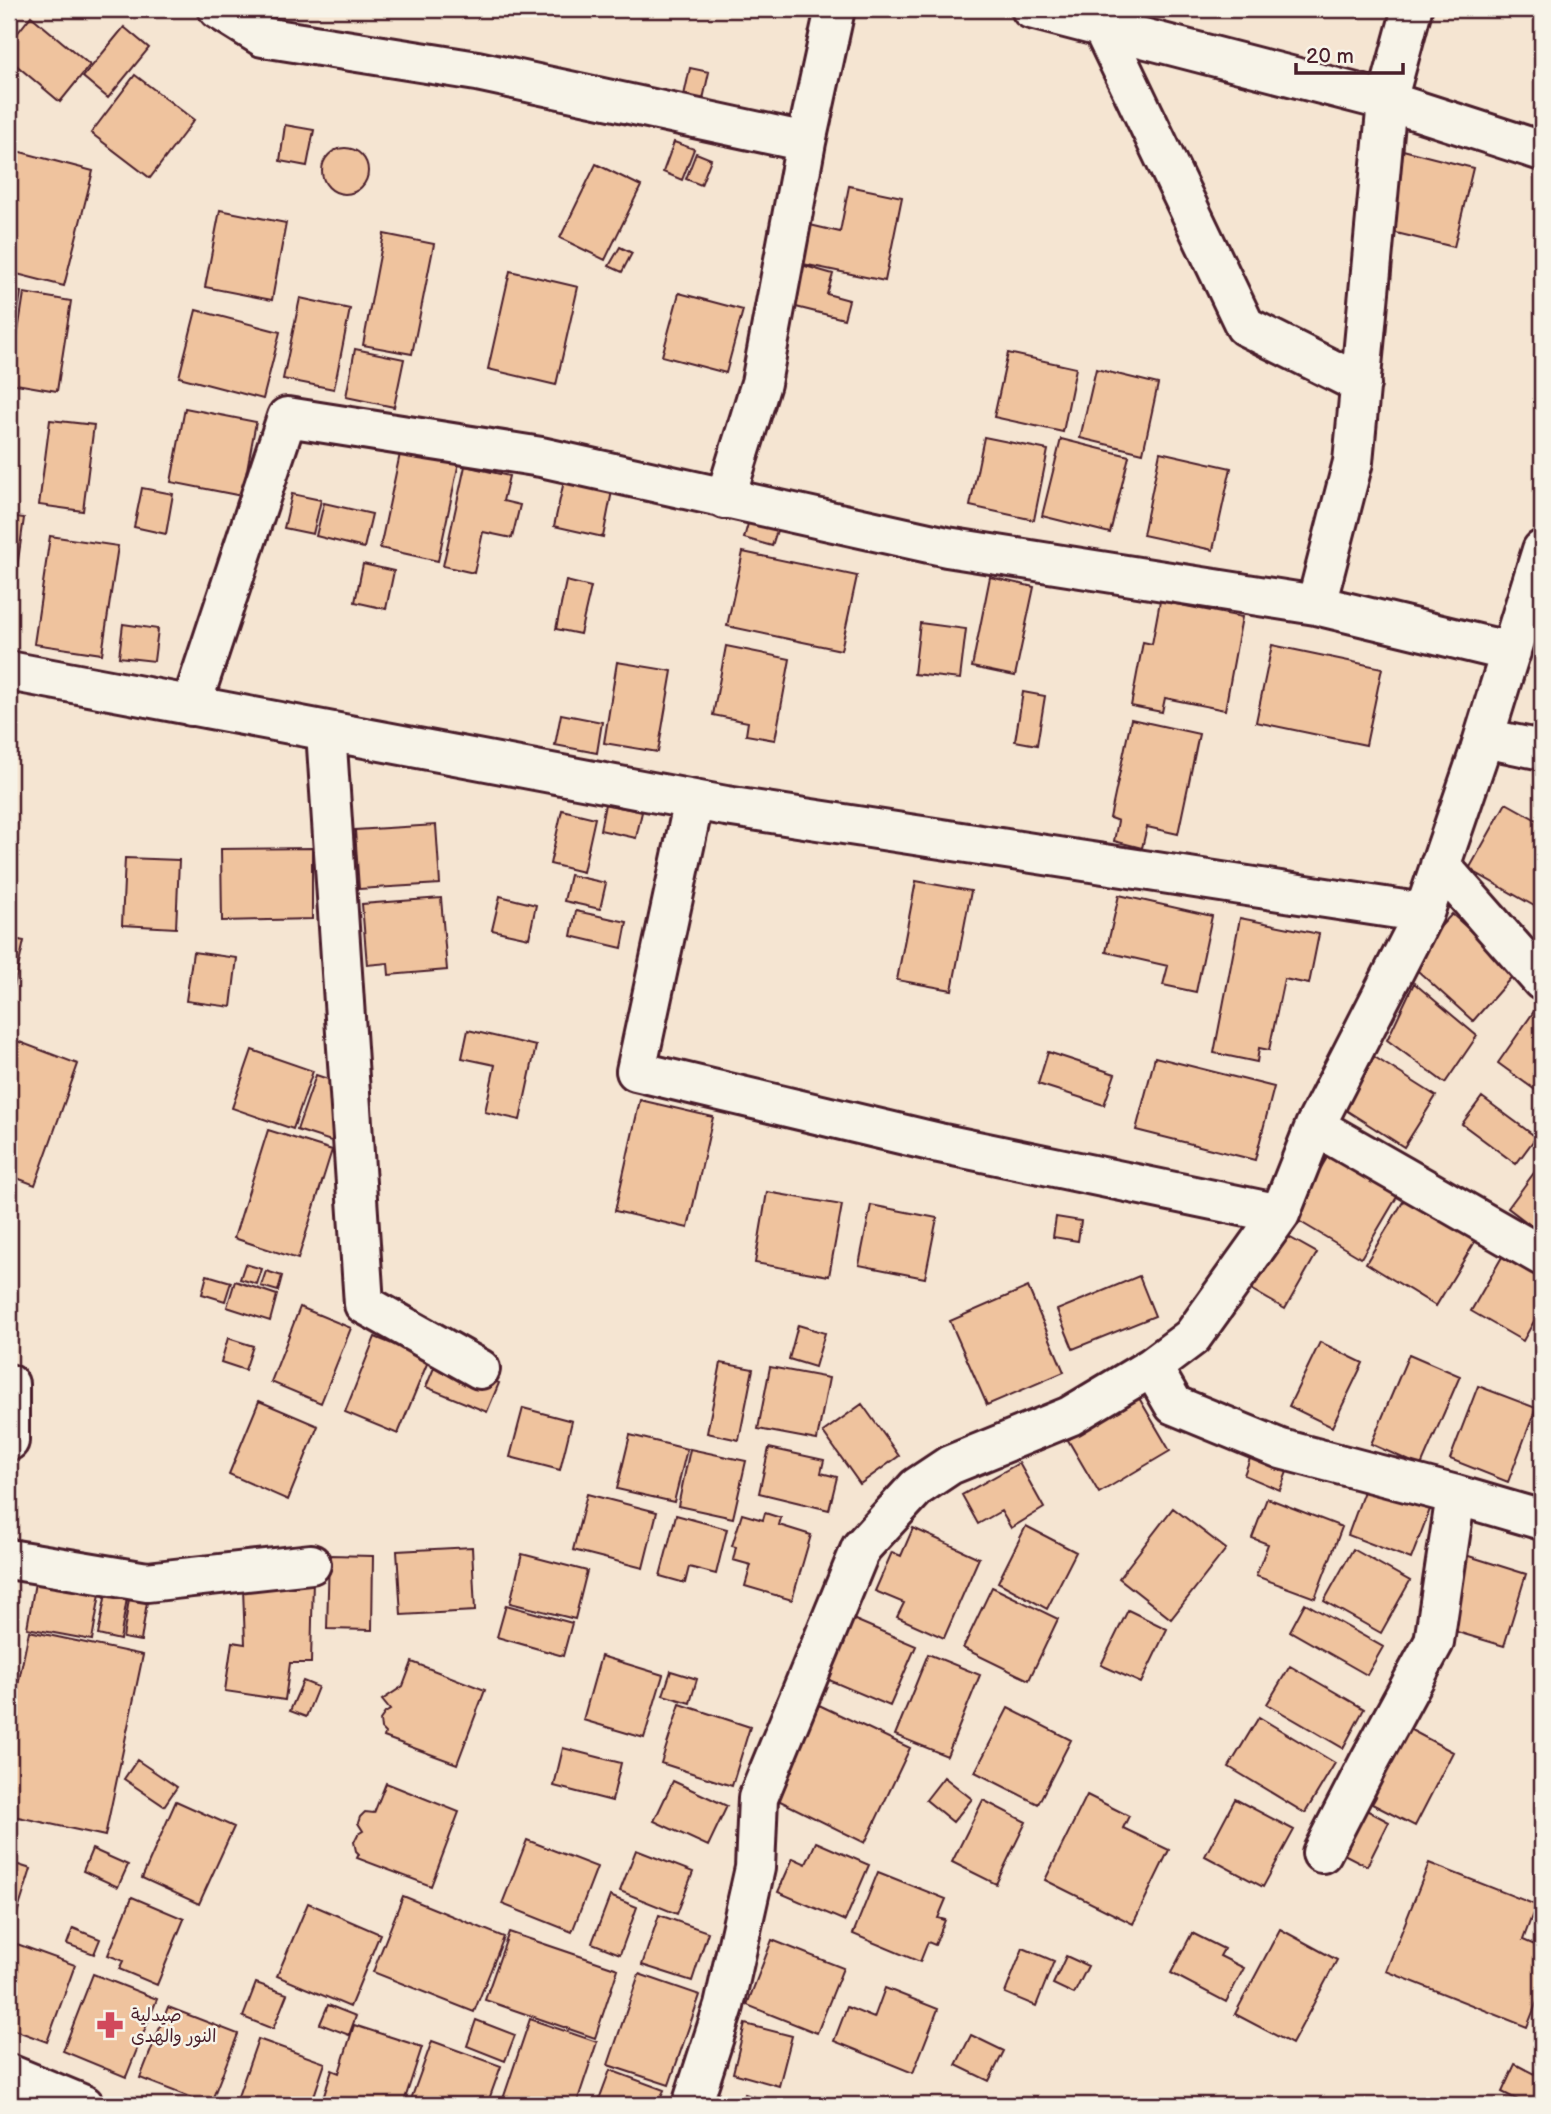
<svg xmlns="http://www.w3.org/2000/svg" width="1551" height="2114" font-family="'Balsamiq Sans','Playpen Sans Arabic',sans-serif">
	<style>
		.building { fill: #efc39e; stroke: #4a1f2b; stroke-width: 2 }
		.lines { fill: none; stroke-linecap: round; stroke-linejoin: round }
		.minor-casing { stroke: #4a1f2b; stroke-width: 44 }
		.minor { stroke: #f7f3e8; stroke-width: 38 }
		.labels { text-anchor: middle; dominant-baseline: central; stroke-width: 5; stroke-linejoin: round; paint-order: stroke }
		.poi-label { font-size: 18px; fill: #4a1f2b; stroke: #f7f3e8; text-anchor: start }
	</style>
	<rect width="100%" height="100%" fill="#f5e5d2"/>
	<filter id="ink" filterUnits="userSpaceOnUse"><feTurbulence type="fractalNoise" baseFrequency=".0143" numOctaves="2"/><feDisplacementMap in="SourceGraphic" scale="14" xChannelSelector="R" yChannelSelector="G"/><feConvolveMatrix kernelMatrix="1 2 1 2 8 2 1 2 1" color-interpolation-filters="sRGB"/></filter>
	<g filter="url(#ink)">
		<path class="building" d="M31,16L90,65L60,102L9,59V44Z
			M124,27L149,48L108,98L83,77Z
			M690,68L709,72L702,104L683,100Z
			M135,75L194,120L150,178L91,133Z
			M285,125L314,130L307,166L280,161Z
			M674,142L694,149L682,180L663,172Z
			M322 171a23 23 0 1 1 46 0a23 23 0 1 1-46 0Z
			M9,149L93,171L64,286L9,272L12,252L9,251Z
			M1399,149L1473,168L1454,247L1380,229Z
			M696,153L711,159L701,185L686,179Z
			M596,164L641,186L605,260L560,238Z
			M849,186L902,197L885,281L803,264L810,225L840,232Z
			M220,210L286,223L272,300L205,287Z
			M384,234L434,244L412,354L363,345Z
			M620,247L632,253L622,272L609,266Z
			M798,264L833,274L827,294L849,300L844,319L788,305Z
			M510,271L578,287L556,385L488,369Z
			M9,290L21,292L9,366Z
			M24,293L71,301L57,391L10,383Z
			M679,293L743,310L726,373L662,356Z
			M300,298L350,309L334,389L283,379Z
			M196,310L280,332L263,399L179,377Z
			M355,349L404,359L394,407L346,397Z
			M1008,353L1076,368L1063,432L994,417Z
			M1096,369L1158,384L1143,453L1080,438Z
			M185,408L256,422L242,496L171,482Z
			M50,420L94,425L83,511L39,505Z
			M984,437L1048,450L1034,520L970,506Z
			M1061,439L1129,456L1110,533L1042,516Z
			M401,449L459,462L438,561L380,548Z
			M1160,452L1231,468L1213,550L1143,535Z
			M465,466L509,476L503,501L520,505L512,538L483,532L474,573L443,566Z
			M564,481L612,491L603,537L554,526Z
			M142,488L173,494L166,534L134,527Z
			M292,494L321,500L313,534L284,528Z
			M324,503L372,514L364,548L316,536Z
			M751,513L780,521L772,546L744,538Z
			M9,516L24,518L9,625Z
			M50,536L118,546L102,654L34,644Z
			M743,552L857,576L841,650L727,626Z
			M363,564L394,571L386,609L355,602Z
			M990,577L1034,587L1015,676L972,667Z
			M566,581L591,587L580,634L556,629Z
			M1160,601L1242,617L1225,710L1165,698L1162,712L1131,706L1143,642L1152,644Z
			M920,623L966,629L960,679L914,674Z
			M123,624L158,629L154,661L119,657Z
			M1272,645L1382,668L1366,745L1256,722Z
			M726,646L790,659L775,740L746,735L748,722L713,715Z
			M617,662L672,671L658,752L604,743Z
			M1023,692L1045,696L1037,745L1015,741Z
			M561,714L602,722L597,753L555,745Z
			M1131,719L1199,734L1178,834L1147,827L1142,848L1114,841L1118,821L1110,818Z
			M1506,803L1542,823V896L1536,907L1469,869Z
			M605,804L642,812L636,838L600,830Z
			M562,810L595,818L583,872L550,864Z
			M436,825L440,884L359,889L355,830Z
			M312,848V919L222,921L221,849Z
			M125,858L179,860L176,928L122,925Z
			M570,875L606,883L600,909L564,901Z
			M916,881L971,891L952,990L897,980Z
			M1119,895L1212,916L1196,992L1163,985L1168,966L1106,952Z
			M500,896L536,905L529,938L492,930Z
			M441,898L447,970L389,975L388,963L367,965L362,904Z
			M576,911L627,922L622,948L571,936Z
			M1452,914L1516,972L1473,1021L1408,962Z
			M1240,918L1319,934L1309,984L1284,979L1269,1050L1259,1048L1257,1062L1214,1053Z
			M9,938L24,941L9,1009Z
			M193,952L237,958L231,1007L186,1001Z
			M1414,983L1477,1036L1445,1083L1387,1040Z
			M1537,1007L1542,1011V1095L1498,1063Z
			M468,1030L536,1046L520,1120L485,1112L495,1065L462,1058Z
			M9,1038L78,1064L35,1185L9,1175Z
			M252,1050L313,1071L293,1129L232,1108Z
			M1048,1052L1115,1074L1104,1105L1038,1084Z
			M1373,1056L1436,1096L1404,1147L1341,1107Z
			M1155,1057L1274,1087L1255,1160L1136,1130Z
			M316,1075L340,1083L334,1142L297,1130Z
			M1482,1097L1536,1137L1516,1164L1462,1124Z
			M640,1100L713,1117L688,1228L615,1211Z
			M268,1130L332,1150L298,1259L234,1238Z
			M1332,1149L1401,1190L1361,1258L1292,1217Z
			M1542,1162V1234L1508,1208Z
			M767,1192L842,1205L829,1276L755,1263Z
			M1409,1192L1479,1235L1436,1306L1366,1263Z
			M871,1205L937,1218L925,1278L859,1265Z
			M1056,1217L1081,1221L1078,1241L1053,1237Z
			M1271,1227L1317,1253L1285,1309L1240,1283Z
			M1506,1250L1542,1272V1307L1523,1341L1471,1311Z
			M245,1264L262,1269L257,1284L240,1279Z
			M266,1271L282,1276L278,1291L261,1286Z
			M207,1275L231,1282L225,1301L202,1294Z
			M1139,1276L1155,1316L1073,1349L1057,1310Z
			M235,1281L277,1295L270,1321L227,1307Z
			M1028,1287L1064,1372L987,1405L950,1321Z
			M300,1307L351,1328L321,1403L271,1382Z
			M798,1325L825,1333L815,1367L789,1359Z
			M375,1337L429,1359L398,1434L345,1412Z
			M228,1338L253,1346L245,1370L221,1362Z
			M1320,1342L1363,1363L1332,1427L1289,1406Z
			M1409,1354L1460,1376L1421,1466L1371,1444Z
			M438,1358L499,1383L487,1412L426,1387Z
			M721,1363L753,1369L739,1440L707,1433Z
			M770,1367L829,1378L817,1440L758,1429Z
			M1478,1386L1536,1408L1508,1482L1450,1459Z
			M1139,1398L1170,1451L1099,1493L1068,1440Z
			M259,1401L318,1426L288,1500L229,1474Z
			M862,1404L899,1456L860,1484L823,1432Z
			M523,1408L572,1421L560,1470L510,1457Z
			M630,1435L687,1449L674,1502L617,1489Z
			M769,1448L824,1460L821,1473L837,1477L829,1510L759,1493Z
			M690,1449L746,1461L733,1518L678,1506Z
			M1253,1450L1290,1464L1280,1490L1244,1475Z
			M1019,1463L1044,1508L1011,1528L1001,1511L978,1524L962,1495Z
			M1368,1480L1432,1504L1411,1559L1348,1535Z
			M587,1494L657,1512L643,1568L573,1550Z
			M1267,1498L1342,1527L1315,1598L1256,1576L1268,1544L1252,1538Z
			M1173,1508L1226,1549L1171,1619L1119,1578Z
			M765,1513L781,1518L779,1525L811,1535L792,1600L745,1586L751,1565L733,1560L736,1547L732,1546L742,1514L763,1520Z
			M676,1515L727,1529L716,1574L689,1567L685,1583L660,1576Z
			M1026,1526L1076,1552L1047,1609L998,1582Z
			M913,1528L979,1558L944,1638L897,1617L904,1603L875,1591L892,1552L901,1556Z
			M472,1547L475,1611L401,1615L397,1551Z
			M1353,1549L1410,1581L1381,1633L1324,1601Z
			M1459,1553L1526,1574L1504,1646L1437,1626Z
			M522,1554L587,1571L575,1619L510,1603Z
			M329,1555L373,1556L372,1630L327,1629Z
			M36,1577L101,1588L92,1640L27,1628Z
			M274,1578L313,1579L311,1663H290L285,1700L225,1691L232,1642L245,1644L243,1588H274Z
			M992,1587L1058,1619L1029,1680L963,1648Z
			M107,1588L128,1592L120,1640L98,1635Z
			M129,1599L147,1602L141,1641L123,1638Z
			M1305,1603L1383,1647L1367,1675L1290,1631Z
			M506,1605L572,1623L563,1656L497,1637Z
			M1128,1610L1167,1629L1141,1683L1101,1665Z
			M848,1617L916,1646L890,1706L822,1677Z
			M29,1631L143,1655L105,1836L9,1815V1729Z
			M928,1654L980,1675L947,1756L895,1735Z
			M601,1656L663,1675L644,1738L583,1720Z
			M412,1662L485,1690L457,1764L384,1737L385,1733L381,1729L380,1720L385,1713L390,1710L382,1700L403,1686Z
			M1290,1666L1364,1709L1343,1748L1267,1704Z
			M671,1671L697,1679L690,1703L663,1695Z
			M303,1681L318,1687L306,1717L290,1711Z
			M680,1704L750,1727L732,1786L661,1763Z
			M819,1705L910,1748L865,1843L774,1798Z
			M1008,1708L1071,1740L1038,1804L975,1772Z
			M1259,1717L1335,1763L1305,1813L1229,1767Z
			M1392,1720L1453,1752L1415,1826L1372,1804L1376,1797L1358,1787Z
			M563,1748L621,1763L612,1801L554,1786Z
			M137,1760L177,1787L164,1806L124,1779Z
			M944,1777L972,1799L953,1822L926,1800Z
			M673,1781L727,1806L708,1846L654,1821Z
			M386,1783L459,1812L431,1886L357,1858L359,1854L356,1851L354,1842L358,1834L363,1831L358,1823L360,1817L365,1812L374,1813Z
			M1087,1795L1129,1816L1123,1828L1169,1850L1133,1924L1045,1880Z
			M1235,1799L1294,1830L1263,1887L1205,1856Z
			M983,1800L1026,1822L996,1884L952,1862Z
			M176,1801L234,1827L199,1904L142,1878Z
			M1357,1805L1389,1822L1367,1866L1334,1849Z
			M527,1840L597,1867L572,1932L502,1904Z
			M816,1842L869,1865L845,1921L778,1892L793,1858L806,1864Z
			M92,1849L128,1865L118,1887L83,1871Z
			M636,1850L693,1872L677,1914L620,1891Z
			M9,1862L31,1869L15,1920L9,1918Z
			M1429,1863L1536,1905L1523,1940L1542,1948V1989L1527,2027L1386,1971Z
			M878,1872L946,1899L938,1918L945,1920L935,1945L928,1942L920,1962L853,1934Z
			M403,1896L504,1937L474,2012L373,1972Z
			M610,1896L637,1907L620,1954L592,1943Z
			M132,1897L184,1919L157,1985L119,1969L123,1961L108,1955Z
			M308,1903L380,1934L350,2007L277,1976Z
			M659,1915L708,1932L692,1981L642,1965Z
			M73,1928L100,1939L94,1954L67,1944Z
			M1280,1929L1337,1960L1292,2044L1235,2014Z
			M509,1932L618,1969L595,2038L485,2000Z
			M1192,1933L1224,1949L1220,1956L1244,1968L1226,2002L1171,1973Z
			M772,1940L843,1968L817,2033L747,2005Z
			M17,1944L75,1965L47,2042L9,2028V1968Z
			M1023,1948L1054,1961L1036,2006L1005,1993Z
			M1066,1956L1088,1966L1074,1994L1053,1984Z
			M93,1974L157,1999L126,2077L63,2051Z
			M639,1974L700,1995L669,2085L608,2065Z
			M256,1983L287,1994L273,2029L243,2017Z
			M885,1988L938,2009L913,2073L834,2041L847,2007L874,2018Z
			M328,2005L356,2016L349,2035L320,2024Z
			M168,2007L238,2034L210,2105L140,2078Z
			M530,2019L597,2042L576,2105H501Z
			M476,2020L515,2035L505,2061L467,2046Z
			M745,2024L792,2036L779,2086L733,2073Z
			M354,2025L422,2047L403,2105H330L322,2102L332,2070L339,2073Z
			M971,2035L1004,2051L989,2081L956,2065Z
			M258,2039L325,2063L311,2105H235Z
			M432,2041L501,2066L487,2105H409Z
			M1515,2064L1534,2074L1536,2070L1542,2074V2105H1518L1520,2101L1502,2092Z
			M610,2070L664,2090L658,2105H597Z
			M745,2094L772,2103V2105H710L713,2095L742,2105Z"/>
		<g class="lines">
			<defs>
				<path id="minor" d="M218,9L263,37L477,71L806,142L761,383L725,499
					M1031,9L1387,101L1542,151
					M1102,27L1245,326L1361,384
					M806,142L835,9
					M1316,605L1511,652
					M9,671L726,806L1424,913
					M191,706L287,417L541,457L947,547L1316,605L1353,462L1387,101L1412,9
					M326,731L364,1304L480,1369
					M1484,738L1542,750
					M694,800L636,1071L939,1143L1280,1214
					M1440,865L1542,981
					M1315,1126L1542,1256
					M1152,1367L1174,1405L1281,1449L1456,1495L1434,1642L1369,1762L1322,1853
					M9,1384V1441
					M1456,1495L1542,1520
					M9,1559L147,1582L311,1564
					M9,2074L84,2105
					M692,2105L724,2006L755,1868L758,1798L861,1548L917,1487L950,1465L1070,1416L1152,1367L1192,1337L1280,1214L1315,1126L1424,913L1480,750L1542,550"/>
			</defs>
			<use href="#minor" class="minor-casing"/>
			<use href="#minor" class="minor"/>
		</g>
	</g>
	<defs>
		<symbol id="pharmacy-bare" viewBox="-9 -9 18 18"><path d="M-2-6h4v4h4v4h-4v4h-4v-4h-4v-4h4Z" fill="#d1495b" stroke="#f7f3e8" stroke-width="2.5" paint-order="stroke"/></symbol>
	</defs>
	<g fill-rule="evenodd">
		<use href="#pharmacy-bare" x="91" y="2006" width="38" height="38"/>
	</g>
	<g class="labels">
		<g class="poi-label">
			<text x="131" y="2015">صيدلية<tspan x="131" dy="21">النور والهدى</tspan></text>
		</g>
	</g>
	<rect width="1551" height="2114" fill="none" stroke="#f7f3e8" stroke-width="35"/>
	<rect x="18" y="18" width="1516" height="2079" fill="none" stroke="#4a1f2b" stroke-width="2.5" filter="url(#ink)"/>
	<path d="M1296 63v10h107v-10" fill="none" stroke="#4a1f2b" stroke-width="3.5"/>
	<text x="1306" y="63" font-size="21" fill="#4a1f2b" stroke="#f7f3e8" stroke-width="5" paint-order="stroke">20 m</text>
</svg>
